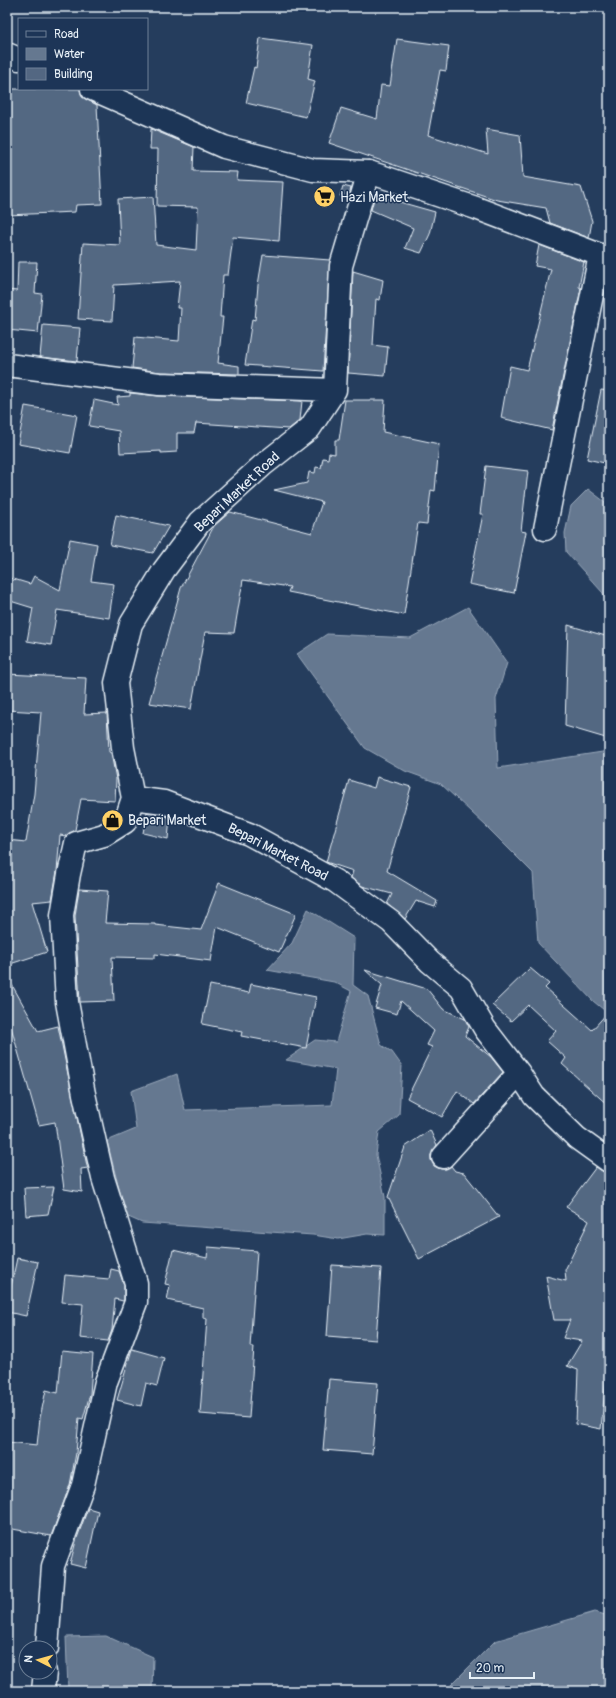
<svg xmlns="http://www.w3.org/2000/svg" width="616" height="1698" font-family="Pangolin,sans-serif">
	<style>
		.water { fill: #657890; stroke: #99a8ba }
		.building { fill: #536782; stroke: #e8f1f8 }
		.lines { fill: none; stroke-linecap: round; stroke-linejoin: round }
		.street-casing { stroke: #e8f1f8; stroke-width: 25 }
		.secondary-casing { stroke: #e8f1f8; stroke-width: 25 }
		.street { stroke: #1d3557; stroke-width: 22 }
		.secondary { stroke: #1d3557; stroke-width: 22 }
		.labels { text-anchor: middle; dominant-baseline: central; stroke-width: 3; stroke-linejoin: round; paint-order: stroke }
		.poi-label { font-size: 14px; fill: #e8f1f8; stroke: #1d3557; text-anchor: start }
		.street-label { font-size: 14px; fill: #e8f1f8; stroke: #1d3557 }
	</style>
	<rect width="100%" height="100%" fill="#253d5d"/>
	<filter id="ink" filterUnits="userSpaceOnUse"><feTurbulence type="fractalNoise" baseFrequency=".025" numOctaves="2"/><feDisplacementMap in="SourceGraphic" scale="8" xChannelSelector="R" yChannelSelector="G"/><feConvolveMatrix kernelMatrix="1 2 1 2 8 2 1 2 1" color-interpolation-filters="sRGB"/></filter>
	<g filter="url(#ink)">
		<path class="water" d="M588,489L609,505V609L603,593L566,552L565,533L571,506Z
			M468,607L507,663L496,699L498,768L609,751V1014L593,1001L538,943L533,873L486,826L441,784L405,771L365,748L297,654L327,634L410,638Z
			M308,909L354,938L353,985L368,996L381,1045L392,1052L402,1066L399,1115L379,1132L376,1155L385,1197V1235L367,1234L338,1239L313,1235L142,1223L126,1216L107,1141L136,1129L131,1091L177,1074L185,1110L332,1105L336,1069L286,1060L315,1040L336,1042L351,991L334,982L267,970L292,943Z
			M595,1612L609,1616V1691H448L450,1686L495,1641Z
			M106,1636L153,1657L152,1691H68L66,1637Z"/>
		<path class="building" d="M260,38L313,45L308,79L315,81L306,117L246,103L254,67L256,68Z
			M397,39L449,46L446,71L440,70L428,135L488,154L486,129L520,135L523,177L581,187L592,221L589,238L550,223L546,208L497,200L329,143L341,108L377,119L381,85L390,86Z
			M7,89H80L82,97L97,105L102,204L76,205L75,212L7,215Z
			M151,129L194,147L193,171L238,172L237,180L283,182L279,241L233,237L228,275H223L220,317H223L218,363L239,366V374L160,372L132,368L135,337L179,341L181,308H177L180,281L114,285L112,321L78,319L83,243L120,245L118,199L153,197L156,245L196,250L198,207L157,206L158,149H150Z
			M343,186L351,188L348,199L340,196Z
			M375,195L435,212L430,234L421,253L405,248L413,228L371,210Z
			M539,245L584,262L579,287L581,288L552,430L501,418L510,366L527,370L551,269L535,266Z
			M263,255L330,260L323,371L245,365L252,319L255,320L258,285Z
			M18,262H37L35,293L42,294L38,333L7,330V290L17,291Z
			M353,271L383,280L380,300L376,299L373,345L388,347L385,376L348,373Z
			M43,325L80,328L77,361L40,357Z
			M601,390L609,391V464L587,459Z
			M130,393L159,396L302,401L300,420L289,429L196,423L194,433H177V452L161,453V451L120,453L119,431L89,426L94,400L118,405L117,397L130,396Z
			M345,400H385L383,432L439,444L435,491L431,490L427,524L418,523L404,615L288,592L290,587L243,580L234,633L205,632L191,709L149,703L181,588L214,526L230,512L312,533L322,502L274,490L307,483L309,472L315,473L316,467L321,468L323,458L328,459L329,453L335,454V440H339Z
			M25,406L77,415L70,453L18,444Z
			M486,466L528,471L521,531L526,532L514,593L469,584L483,514H480Z
			M116,515L169,526L153,553L110,545Z
			M70,539L97,544L91,581L114,584L109,618L57,610L51,645L27,641L33,608L7,600V577L30,584L34,576L60,590Z
			M568,625L609,637V739L565,726Z
			M7,674L86,678L84,714L107,713L109,752L111,753L116,779L115,801L81,799L75,830L66,836L60,835L57,871L52,900L32,902L47,952L7,965V840L26,842L34,794L41,712L7,710Z
			M377,777L411,787L387,871L437,901L435,907L416,901L405,919L387,904L392,894L362,886L351,878L353,871L326,862L349,780L374,788Z
			M147,812L161,814L170,818L168,839L143,833Z
			M219,883L296,914L279,952L217,927L211,961L155,954V958L112,957L114,1001L80,1002L75,916L79,889L108,891L105,923L155,924V925L201,930Z
			M530,968L549,984L545,988L592,1030L609,1011V1106L562,1064L566,1058L547,1041L556,1031L528,1005L511,1021L492,1005Z
			M365,970L427,989L443,1009L465,1019L469,1027L465,1036L491,1057L503,1072L474,1104L457,1091L442,1117L407,1098L432,1047L427,1045L434,1031L401,1001L397,1014L375,1008L382,985Z
			M7,976L38,1031L58,1026L87,1166L88,1168L81,1169L82,1192L64,1189L55,1122L39,1125L7,1013Z
			M251,984L316,997L306,1048L241,1036L242,1032L202,1024L210,985L249,993Z
			M430,1130L437,1145L431,1155V1160L434,1166L441,1169H446L451,1166L455,1171L464,1173L499,1217L419,1259L388,1197L405,1147Z
			M596,1167L602,1171L609,1173V1371L606,1378L601,1429L576,1424L578,1370L567,1366L582,1341L563,1338L570,1320H554L546,1276L566,1281L565,1270L589,1221L566,1207Z
			M54,1187L48,1214L26,1216L24,1188Z
			M208,1247L257,1251L250,1347H254L249,1418L200,1414L207,1319L203,1318V1308L167,1300L170,1285L165,1284L173,1250L207,1258Z
			M17,1258L38,1262L26,1316L7,1312V1305Z
			M332,1265L381,1268L376,1340L327,1336Z
			M111,1269L119,1271L124,1285V1300L123,1301L115,1299L112,1330L108,1341L80,1338L83,1304L62,1302L65,1275L109,1279Z
			M132,1349L164,1358L157,1386L146,1383L141,1406L117,1400Z
			M62,1351L93,1354L90,1394L83,1419L79,1418L76,1453L70,1485L51,1536L7,1528V1442L37,1445L40,1418L46,1390L58,1393Z
			M329,1379L378,1383L372,1454L323,1450Z
			M88,1508L98,1511L86,1568L70,1564L76,1541Z"/>
		<g class="lines">
			<defs>
				<path id="street" d="M369,172L341,266L335,390L310,428L263,465L200,522L164,570L131,624L116,683L123,748L133,798L164,802L249,834L335,881L391,922L430,962L461,988L485,1029L519,1073L534,1096L577,1138L609,1161
					M7,365L159,384L335,390
					M545,529L600,255
					M443,1157L519,1073
					M47,1648L53,1566L83,1485L106,1382L136,1302V1283L103,1178L84,1094L67,1002L62,915L69,874L76,843L104,835L125,822L133,798
					M43,1691L45,1672"/>
				<path id="secondary" d="M7,54L19,59
					M92,89L224,147L313,170L369,172L476,208L600,255L609,257"/>
			</defs>
			<use href="#street" class="street-casing"/>
			<use href="#secondary" class="secondary-casing"/>
			<use href="#street" class="street"/>
			<use href="#secondary" class="secondary"/>
		</g>
	</g>
	<defs>
		<symbol id="supermarket-disc" viewBox="-11 -11 22 22"><circle r="9.5" fill="#ffd166" stroke="#1d3557"/><path d="M-6-5.5h2.5l.6 2H6L4.5 2H-2.5L-4.4-4H-6ZM-1.5 3.2a1.3 1.3 0 1 0 .1 0ZM3 3.2a1.3 1.3 0 1 0 .1 0Z" fill="#111"/></symbol>
		<symbol id="shop-disc" viewBox="-11 -11 22 22"><circle r="9.5" fill="#ffd166" stroke="#1d3557"/><path d="M-5-2.5h2.3a2.7 3.5 0 0 1 5.4 0H5L5.5 6h-11ZM-1.5-2.5h3a1.5 2.3 0 0 0-3 0Z" fill="#111"/></symbol>
	</defs>
	<g fill-rule="evenodd">
		<use href="#supermarket-disc" x="312" y="184" width="25" height="25"/>
		<use href="#shop-disc" x="100" y="808" width="25" height="25"/>
	</g>
	<g class="labels">
		<g class="poi-label">
			<text x="340" y="197">Hazi Market</text>
			<text x="128" y="820">Bepari Market</text>
		</g>
		<g class="street-label">
			<text transform="translate(237 492) rotate(-43)">Bepari Market Road</text>
			<text transform="translate(278 852) rotate(27)">Bepari Market Road</text>
		</g>
	</g>
	<rect width="616" height="1698" fill="none" stroke="#1d3557" stroke-width="24"/>
	<rect x="12" y="12" width="592" height="1674" fill="none" stroke="#e8f1f8" stroke-width="1.5" filter="url(#ink)"/>
	<rect x="18" y="18" width="130" height="72" fill="#1d3557" stroke="#6e8097"/>
	<rect x="26" y="31" width="20" height="6" fill="#1d3557" stroke="#6e8097"/>
	<text x="54" y="38" font-size="12" fill="#e8f1f8">Road</text>
	<rect x="26" y="48" width="20" height="12" fill="#657890" stroke="#6e8097"/>
	<text x="54" y="58" font-size="12" fill="#e8f1f8">Water</text>
	<rect x="26" y="68" width="20" height="12" fill="#536782" stroke="#6e8097"/>
	<text x="54" y="78" font-size="12" fill="#e8f1f8">Building</text>
	<g transform="translate(38 1660) rotate(276)"><circle r="19" fill="#1d3557" stroke="#6e8097"/>
	<path d="M0-3L7 15L0 10L-7 15Z" fill="#ffd166"/>
	<text y="-6" font-size="11" font-weight="bold" text-anchor="middle" fill="#e8f1f8">N</text>
	</g>
	<path d="M470 1672v6h64v-6" fill="none" stroke="#e8f1f8" stroke-width="2"/>
	<text x="476" y="1672" font-size="12" fill="#e8f1f8" stroke="#1d3557" stroke-width="3" paint-order="stroke">20 m</text>
</svg>
